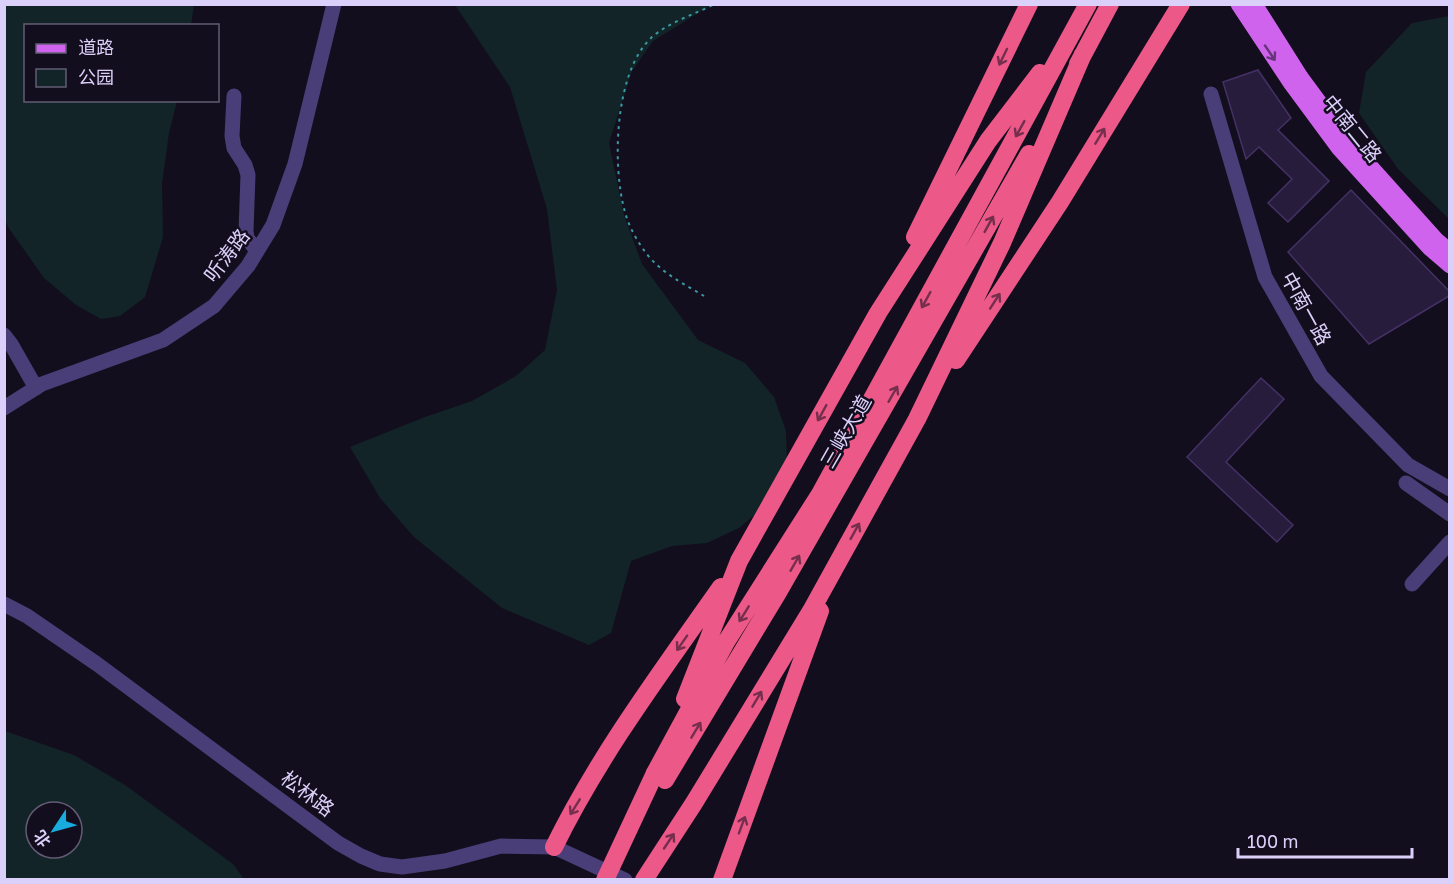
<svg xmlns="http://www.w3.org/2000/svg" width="1454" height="884" font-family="'Golos Text','Noto Sans SC',sans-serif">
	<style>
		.green { fill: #122427; fill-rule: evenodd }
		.building { fill: #281c3c; stroke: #443166; stroke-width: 1.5 }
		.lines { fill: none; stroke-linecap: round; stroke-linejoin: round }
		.path { stroke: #3a99a3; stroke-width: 2; stroke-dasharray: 3 4.5; stroke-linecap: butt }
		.minor { stroke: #493e77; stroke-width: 15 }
		.major { stroke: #cf63ed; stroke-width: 15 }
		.highway { stroke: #ec5888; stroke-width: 18 }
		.highway-bridge { stroke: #ec5888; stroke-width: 18 }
		.oneway { stroke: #68347b }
		.oneway2 { stroke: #752f4d }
		.labels { text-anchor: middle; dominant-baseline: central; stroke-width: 5; stroke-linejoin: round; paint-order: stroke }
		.street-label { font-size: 20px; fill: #dbd0fa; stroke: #130e1d }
	</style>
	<rect width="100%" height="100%" fill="#130e1d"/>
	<path class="green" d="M4,5H194L191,25L26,26V100L177,101L169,133L162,184L163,237L145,297L120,316L101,319L76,305L44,278L8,227L4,216Z
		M455,5H711L653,41L632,71L609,143L624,215L642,264L698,340L745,363L774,397L786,431L787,466L772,500L739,528L707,543L672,546L631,561L611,633L589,645L502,608L414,537L380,498L350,447L425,417L472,401L516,376L545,350L557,290L547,209L510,87Z
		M1449,16H1450L1449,219L1398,169L1359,113L1366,72L1412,23Z
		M5,731L74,755L125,785L233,864L244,879H5ZM36,812H72V848H36Z"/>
	<path class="building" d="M1258,70L1291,118L1278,130L1329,181L1288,222L1268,203L1292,179L1259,147L1246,159L1223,82Z
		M1351,190L1449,291V296L1369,344L1288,252Z
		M1261,378L1284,399L1226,462L1293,525L1277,542L1187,457Z"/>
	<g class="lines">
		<path class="path" d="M704,296C684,284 660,272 646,253C637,241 629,227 625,212C612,167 614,73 651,38C667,23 695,14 715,4"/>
		<path class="minor" d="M1211,94L1265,277L1321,376L1408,465L1450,489
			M234,96L232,136L234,148L245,165L248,175L246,231L247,238L257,251
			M4,335L11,344L36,388
			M4,408L42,384L163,340L214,306L248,266L273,225L295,164L334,4
			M1406,483L1450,514
			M1412,584L1450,542
			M4,604L27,616L97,664L338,843L361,856L380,864L402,867L445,861L501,846L554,847L625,880"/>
		<path class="major" d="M1238,4L1291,84L1339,149L1429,248L1450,266
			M1255,4L1301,77L1349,142L1437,240L1450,251"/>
		<path class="highway" d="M1078,64L1110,4
			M915,237L1029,4
			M956,360L1060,202L1181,4
			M685,699L739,561L878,313L988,141L1040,73
			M655,773L726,642L820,494L1088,4
			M665,780L777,594L1029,154
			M554,847C599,755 662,671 721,587
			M644,880L694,803L811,611L917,419L1002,243L1083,54
			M722,880L820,611"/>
		<path class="highway-bridge" d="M605,880L655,773"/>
	</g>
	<defs><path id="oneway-shaft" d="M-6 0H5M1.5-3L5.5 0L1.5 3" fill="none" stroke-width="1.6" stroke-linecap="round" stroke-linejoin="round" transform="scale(1.5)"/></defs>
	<use class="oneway" href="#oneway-shaft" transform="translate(1270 53) rotate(56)"/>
	<g class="oneway2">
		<use href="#oneway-shaft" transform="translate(1003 57) rotate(116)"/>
		<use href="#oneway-shaft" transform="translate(1020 129) rotate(119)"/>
		<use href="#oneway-shaft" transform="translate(1100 136) rotate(-59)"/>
		<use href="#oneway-shaft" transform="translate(989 224) rotate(-61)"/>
		<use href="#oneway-shaft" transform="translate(926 300) rotate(119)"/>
		<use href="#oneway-shaft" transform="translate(995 301) rotate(-57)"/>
		<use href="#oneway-shaft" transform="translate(893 394) rotate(-60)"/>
		<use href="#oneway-shaft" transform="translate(822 413) rotate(119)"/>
		<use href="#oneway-shaft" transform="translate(855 531) rotate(-61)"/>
		<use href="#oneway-shaft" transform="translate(795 563) rotate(-60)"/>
		<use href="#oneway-shaft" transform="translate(744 614) rotate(122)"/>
		<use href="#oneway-shaft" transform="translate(682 643) rotate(125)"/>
		<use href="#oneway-shaft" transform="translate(757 699) rotate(-59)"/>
		<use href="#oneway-shaft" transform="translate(696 730) rotate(-59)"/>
		<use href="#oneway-shaft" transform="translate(575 807) rotate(122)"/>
		<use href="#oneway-shaft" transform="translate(742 825) rotate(-70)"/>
		<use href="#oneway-shaft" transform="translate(669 841) rotate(-56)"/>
	</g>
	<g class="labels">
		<g class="street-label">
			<text transform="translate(1353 128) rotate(51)">中南二路</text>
			<text transform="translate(226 255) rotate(-53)">听涛路</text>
			<text transform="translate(1307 308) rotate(61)">中南一路</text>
			<text transform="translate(845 431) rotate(-60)">三峡大道</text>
			<text transform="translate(308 793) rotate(37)">松林路</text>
		</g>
	</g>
	<rect width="1454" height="884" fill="none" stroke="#dbd0fa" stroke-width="12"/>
	<rect x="24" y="24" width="195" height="78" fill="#130e1d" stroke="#635c75" stroke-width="1.5"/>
	<rect x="36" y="44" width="30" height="9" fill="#cf63ed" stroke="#635c75" stroke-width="1.5"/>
	<text x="78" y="54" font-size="18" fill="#dbd0fa">道路</text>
	<rect x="36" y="69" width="30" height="18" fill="#122427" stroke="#635c75" stroke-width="1.5"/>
	<text x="78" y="84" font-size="18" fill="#dbd0fa">公园</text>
	<g transform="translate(54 830) rotate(234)"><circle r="28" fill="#130e1d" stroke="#635c75" stroke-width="1.5"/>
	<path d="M0-4.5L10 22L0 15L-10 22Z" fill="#19abdd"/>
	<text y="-9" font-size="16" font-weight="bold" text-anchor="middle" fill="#dbd0fa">北</text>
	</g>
	<path d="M1238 848v9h174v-9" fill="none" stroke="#dbd0fa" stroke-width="3"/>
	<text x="1247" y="848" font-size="18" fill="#dbd0fa" stroke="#130e1d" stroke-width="4.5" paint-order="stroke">100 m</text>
</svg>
